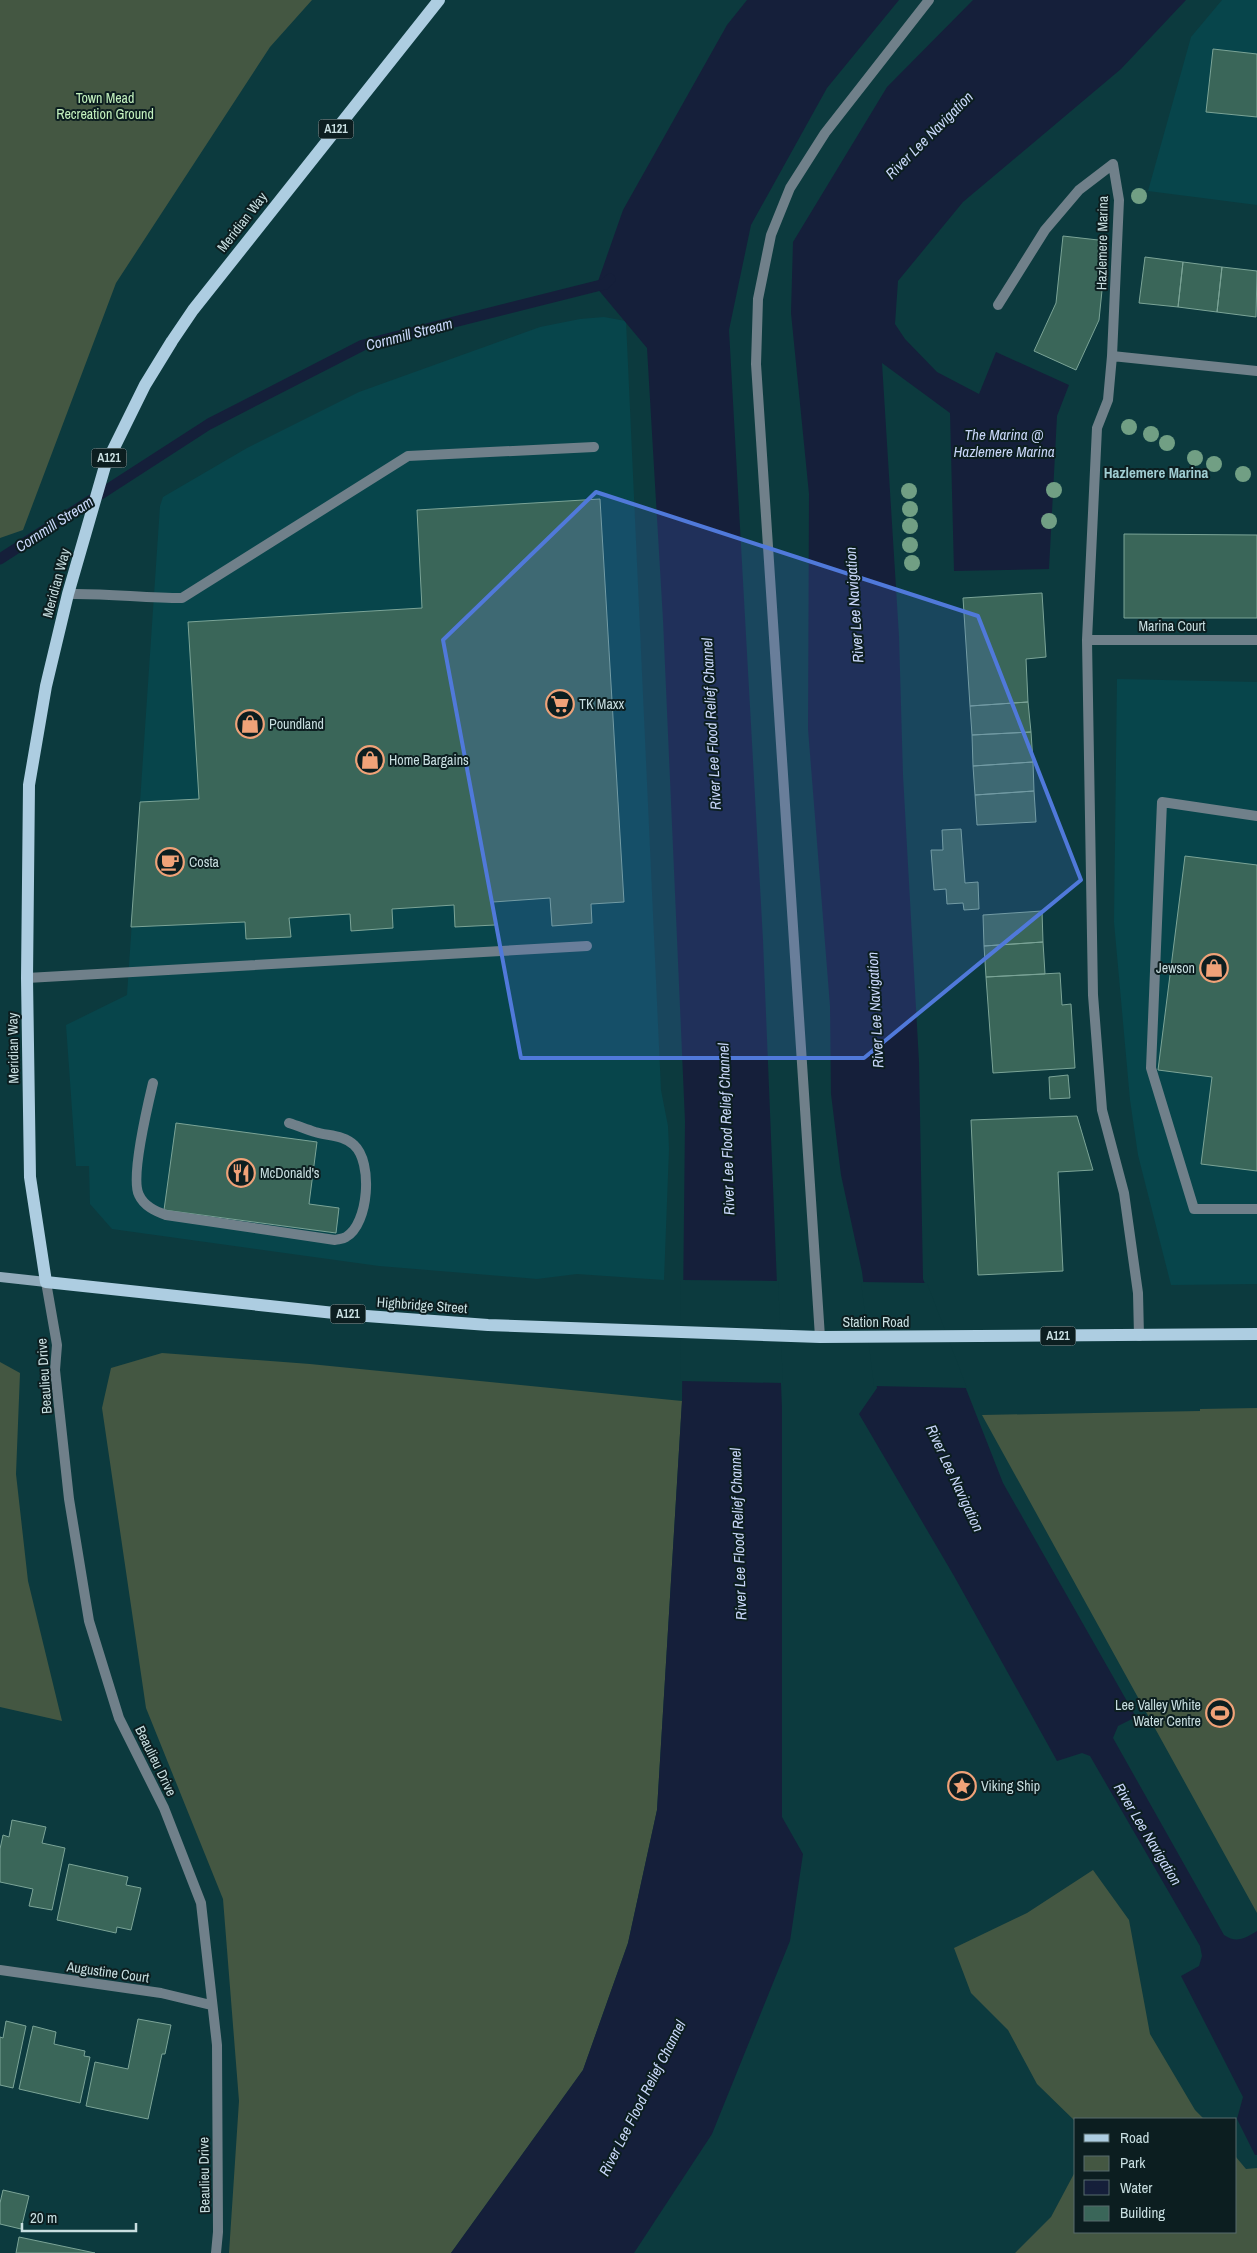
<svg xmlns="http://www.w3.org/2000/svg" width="1257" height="2253" font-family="'Archivo Narrow',sans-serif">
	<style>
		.built { fill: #07454b }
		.green { fill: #445742 }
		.water { fill: #151f3a }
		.pier { fill: #0c3a3e }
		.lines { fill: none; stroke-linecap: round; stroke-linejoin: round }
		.stream { stroke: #151f3a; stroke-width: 11 }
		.building { fill: #3a6659; stroke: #7ba497 }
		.service { stroke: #70808a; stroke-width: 10 }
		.minor { stroke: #70808a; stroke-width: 10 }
		.secondary { stroke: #92abbb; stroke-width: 10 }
		.primary { stroke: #adcde1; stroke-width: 12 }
		.tree { fill: #719f84 }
		.marked { fill: #5079da; fill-opacity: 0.2; stroke: #5079da; stroke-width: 4; stroke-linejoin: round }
		.labels { text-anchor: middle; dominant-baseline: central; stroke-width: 4; stroke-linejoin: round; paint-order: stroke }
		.shield { fill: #0c1e20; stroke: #90a4a6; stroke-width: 1 }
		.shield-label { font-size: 12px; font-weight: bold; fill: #c8dee0 }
		.park-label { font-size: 14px; fill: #c3f1be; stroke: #0c1e20 }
		.street-label { font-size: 14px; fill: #c8dee0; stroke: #0c1e20 }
		.poi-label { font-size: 14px; fill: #c8dee0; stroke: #0c1e20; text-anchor: start }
		.water-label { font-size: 15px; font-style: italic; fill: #c8d6f8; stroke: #0c1e20 }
		.neighbourhood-label { font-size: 15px; font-weight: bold; fill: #a0cdd2; stroke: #0c1e20 }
	</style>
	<rect width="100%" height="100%" fill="#0c3a3e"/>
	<path class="built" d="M1222,0H1257V205L1148,191L1191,37Z
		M604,317L626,321L661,1090L668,1126L669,1149L664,1280L577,1274L537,1279L379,1266L112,1229L90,1204L89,1166H76L66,1025L127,995L160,506L163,497L247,448L359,392L540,327L580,319Z
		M1117,679L1257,682V1284L1171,1285L1138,1155L1130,1100L1114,922Z"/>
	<path class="green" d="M0,0H312L270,47L116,283L23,530L0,538Z
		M162,1353L310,1364L682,1401L657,1810L628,1943L583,2070L451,2253H229L239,2101L223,1899L146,1708L102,1408L111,1368Z
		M0,1362L20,1373L16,1474L28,1581L62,1721L0,1707Z
		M1257,1408V1913L982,1415L1200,1411V1409Z
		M1093,1870L1129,1920L1150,2034L1195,2110L1204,2119H1076V2122L1037,2084L1008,2030L971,1993L954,1948L1027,1913Z
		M1236,2157L1246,2169L1257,2168V2253H1015L1051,2217L1076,2170V2232H1236Z"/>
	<path class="water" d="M747,0H899L827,88L751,225L729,330L763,940L782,1408V1817L803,1854L790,1941L712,2134L634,2253H451L583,2070L628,1943L657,1810L682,1401L685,1121L663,620L647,348L596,287L623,210L727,25Z
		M973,0H1186L1121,69L963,202L898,281L895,324L905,339L937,372L979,394L996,352L1069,385L1057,416L1049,569L954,571L950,413L882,363L899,636L903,775L919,1062L923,1279L1003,1483L1136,1717L1118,1726L1113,1738L1224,1935C1237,1944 1245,1938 1257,1931V2155H1255L1237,2119L1243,2097L1181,1976L1199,1966L1202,1956L1200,1946L1090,1756L1082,1753L1057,1761L954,1576L859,1414L877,1388L862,1272L841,1175L831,1094L830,1006L808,729L809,494L791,313L793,242L887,87Z"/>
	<path class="pier" d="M681,1280L778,1281L783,1383L680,1381Z
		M861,1282L927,1283L967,1388L874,1386Z"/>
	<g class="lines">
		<path class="stream" d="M0,559L209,424L363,345L605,284L610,279"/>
	</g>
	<path class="building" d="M1213,49L1257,54V117L1206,112Z
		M1063,236L1107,241L1099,320L1076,370L1034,351L1056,303Z
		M1145,257L1183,262L1178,307L1139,303Z
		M1183,262L1222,267L1217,312L1178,307Z
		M1222,267L1257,271L1256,317L1217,312Z
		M600,499L624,902L591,904L592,923L552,926L550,898L493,902L495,925L455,927L454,905L392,909L393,928L351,931L350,914L289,918L291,937L246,939L245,922L131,927L140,802L199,799L188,622L422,608L417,510Z
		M1124,534L1257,535V618H1124Z
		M1042,593L1046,657L1026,659L1028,702L970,706L963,598Z
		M1028,702L1031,732L972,735L970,706Z
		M1031,732L1033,762L973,766L972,735Z
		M1033,762L1034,791L975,795L973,766Z
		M1034,791L1036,822L977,825L975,795Z
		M961,829L965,883L978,882L979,909L964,910L963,903L947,904L946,889L934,890L931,850H943L942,830Z
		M1185,856L1257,865V1171L1201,1164L1212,1077L1158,1070Z
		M1042,911L1043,942L984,946L983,915Z
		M1043,942L1045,974L986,977L984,946Z
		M1060,973L1062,1005L1071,1004L1075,1068L993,1073L986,977Z
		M1068,1075L1070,1098L1050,1099L1049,1077Z
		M1077,1116L1093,1170L1058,1172L1063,1271L978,1275L971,1120Z
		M176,1123L317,1142L309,1204L339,1208L336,1233L164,1210Z
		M12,1820L46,1827L42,1843L65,1848L52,1910L29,1906L33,1889L0,1882V1849L3,1835L9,1837Z
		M69,1864L128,1877L126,1885L141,1888L131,1930L117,1927L116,1933L57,1920Z
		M138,2019L171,2025L165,2054H162L148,2119L86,2106L95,2062L128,2069Z
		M6,2021L26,2026L13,2088L0,2085V2037L3,2038Z
		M33,2026L56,2032L54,2044L85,2051L84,2056L90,2057L80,2103L19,2089Z
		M3,2190L29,2196L21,2229L0,2224V2203Z
		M19,2237L95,2253H16Z"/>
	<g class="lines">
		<path class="service" d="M68,594C106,593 144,598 182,598L408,456L594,447
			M1257,816L1162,802L1151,1068L1194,1209H1257
			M27,978L587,946
			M153,1083C148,1104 130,1178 139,1195C144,1206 155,1211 166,1215L335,1240C339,1239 343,1239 346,1237C369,1224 373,1162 354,1145C344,1135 328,1136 315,1132C306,1129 298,1126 289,1123
			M820,1337L756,364L758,299L771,235L790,188L825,133L929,0"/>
		<path class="minor" d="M998,305L1045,230L1079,190L1113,164L1119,200L1112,356
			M1087,640H1257
			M46,1282L57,1345L55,1370L69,1499L89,1621L119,1718L164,1808L201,1903L217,2045L218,2232L216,2253
			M1139,1336L1138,1293L1124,1193L1102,1110L1093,995L1087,640L1097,428L1108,400L1112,356L1257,371
			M0,1970L161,1993L211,2005"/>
		<path class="secondary" d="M0,1277L46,1282"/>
		<path class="primary" d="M439,0L193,310L172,341L145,385L105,466L68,594L46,686L29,785L27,978L30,1177L46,1282L353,1315L488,1325L820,1337L1257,1334"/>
	</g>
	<g class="tree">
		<circle cx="1139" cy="196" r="8"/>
		<circle cx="1129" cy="427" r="8"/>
		<circle cx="1151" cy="434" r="8"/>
		<circle cx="1167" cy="443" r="8"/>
		<circle cx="1195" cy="458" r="8"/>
		<circle cx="1214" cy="464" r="8"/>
		<circle cx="1243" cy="474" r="8"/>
		<circle cx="1054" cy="490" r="8"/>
		<circle cx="909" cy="491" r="8"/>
		<circle cx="910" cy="509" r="8"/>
		<circle cx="1049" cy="521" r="8"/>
		<circle cx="910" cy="526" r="8"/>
		<circle cx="910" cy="545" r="8"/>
		<circle cx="912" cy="563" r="8"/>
	</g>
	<path class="marked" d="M596,492L978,616L1081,880L864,1058H521L443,640Z"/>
	<defs>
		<symbol id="supermarket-ring" viewBox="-11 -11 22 22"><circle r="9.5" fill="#0c1e20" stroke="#f0a278" stroke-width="1.5"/><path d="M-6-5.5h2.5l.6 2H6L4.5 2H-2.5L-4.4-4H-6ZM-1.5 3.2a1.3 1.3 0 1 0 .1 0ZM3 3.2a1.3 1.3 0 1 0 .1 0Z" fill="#f0a278"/></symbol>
		<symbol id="shop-ring" viewBox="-11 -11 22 22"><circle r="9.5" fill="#0c1e20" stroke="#f0a278" stroke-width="1.5"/><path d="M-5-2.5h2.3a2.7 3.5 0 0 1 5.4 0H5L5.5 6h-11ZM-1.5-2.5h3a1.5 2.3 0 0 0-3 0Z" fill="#f0a278"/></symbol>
		<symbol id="cafe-ring" viewBox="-11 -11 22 22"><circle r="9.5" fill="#0c1e20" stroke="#f0a278" stroke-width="1.5"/><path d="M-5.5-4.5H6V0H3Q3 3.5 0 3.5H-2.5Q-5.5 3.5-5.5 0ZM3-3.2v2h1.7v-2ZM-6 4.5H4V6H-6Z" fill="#f0a278"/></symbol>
		<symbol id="restaurant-ring" viewBox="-11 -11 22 22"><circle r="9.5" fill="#0c1e20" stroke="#f0a278" stroke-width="1.5"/><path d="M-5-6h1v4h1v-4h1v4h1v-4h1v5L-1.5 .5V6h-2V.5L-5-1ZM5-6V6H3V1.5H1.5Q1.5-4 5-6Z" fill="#f0a278"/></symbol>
		<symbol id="stadium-ring" viewBox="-11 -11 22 22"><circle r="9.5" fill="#0c1e20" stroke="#f0a278" stroke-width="1.5"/><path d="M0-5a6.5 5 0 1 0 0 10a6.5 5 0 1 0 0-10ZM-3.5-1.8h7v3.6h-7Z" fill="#f0a278"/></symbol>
		<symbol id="sight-ring" viewBox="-11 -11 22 22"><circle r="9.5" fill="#0c1e20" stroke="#f0a278" stroke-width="1.5"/><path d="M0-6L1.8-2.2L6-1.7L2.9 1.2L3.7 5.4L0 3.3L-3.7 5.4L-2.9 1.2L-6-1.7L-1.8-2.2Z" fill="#f0a278"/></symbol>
	</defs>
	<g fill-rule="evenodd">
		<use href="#supermarket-ring" x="544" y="688" width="32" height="32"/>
		<use href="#shop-ring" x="234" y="708" width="32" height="32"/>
		<use href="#shop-ring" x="354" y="744" width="32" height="32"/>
		<use href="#cafe-ring" x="154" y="846" width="32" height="32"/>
		<use href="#shop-ring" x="1198" y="952" width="32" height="32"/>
		<use href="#restaurant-ring" x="225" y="1157" width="32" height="32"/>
		<use href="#stadium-ring" x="1204" y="1697" width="32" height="32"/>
		<use href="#sight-ring" x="946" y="1770" width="32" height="32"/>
	</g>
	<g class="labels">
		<g class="shield">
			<rect x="318.5" y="119.5" width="35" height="19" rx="4"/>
			<rect x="91.5" y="448.5" width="35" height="19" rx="4"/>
			<rect x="330.5" y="1304.5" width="35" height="19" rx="4"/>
			<rect x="1040.5" y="1326.5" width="35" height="19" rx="4"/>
		</g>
		<g class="shield-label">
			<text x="336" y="129">A121</text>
			<text x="109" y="458">A121</text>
			<text x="348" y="1314">A121</text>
			<text x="1058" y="1336">A121</text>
		</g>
		<g class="park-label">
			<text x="105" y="98">Town Mead<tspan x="105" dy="16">Recreation Ground</tspan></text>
		</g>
		<g class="street-label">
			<text transform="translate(242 222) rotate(-52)">Meridian Way</text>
			<text transform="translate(1102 243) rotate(-89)">Hazlemere Marina</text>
			<text transform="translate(56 583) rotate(-75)">Meridian Way</text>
			<text x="1172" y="626">Marina Court</text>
			<text transform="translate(13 1048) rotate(-91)">Meridian Way</text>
			<text transform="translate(422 1305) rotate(4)">Highbridge Street</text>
			<text x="876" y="1322">Station Road</text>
			<text transform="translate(44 1376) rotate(-94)">Beaulieu Drive</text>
			<text transform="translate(156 1761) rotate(64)">Beaulieu Drive</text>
			<text transform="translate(108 1972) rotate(8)">Augustine Court</text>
			<text transform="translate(204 2175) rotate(-91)">Beaulieu Drive</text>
		</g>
		<g class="poi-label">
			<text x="579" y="704">TK Maxx</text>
			<text x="269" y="724">Poundland</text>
			<text x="389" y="760">Home Bargains</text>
			<text x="189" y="862">Costa</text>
			<text x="1195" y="968" text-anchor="end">Jewson</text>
			<text x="260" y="1173">McDonald's</text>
			<text x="1201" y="1705" text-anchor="end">Lee Valley White<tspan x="1201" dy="16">Water Centre</tspan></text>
			<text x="981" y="1786">Viking Ship</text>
		</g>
		<g class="water-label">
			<text transform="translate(929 135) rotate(-45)">River Lee Navigation</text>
			<text transform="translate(409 334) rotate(-15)">Cornmill Stream</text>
			<text x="1004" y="434">The Marina @<tspan x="1004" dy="17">Hazlemere Marina</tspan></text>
			<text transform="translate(54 524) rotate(-33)">Cornmill Stream</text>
			<text transform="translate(854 605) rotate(-94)">River Lee Navigation</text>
			<text transform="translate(711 724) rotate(-93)">River Lee Flood Relief Channel</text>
			<text transform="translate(875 1010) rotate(-93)">River Lee Navigation</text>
			<text transform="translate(726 1129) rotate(-92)">River Lee Flood Relief Channel</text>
			<text transform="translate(955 1478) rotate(65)">River Lee Navigation</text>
			<text transform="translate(738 1534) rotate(-92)">River Lee Flood Relief Channel</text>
			<text transform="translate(1148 1834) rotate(59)">River Lee Navigation</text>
			<text transform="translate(642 2098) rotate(-63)">River Lee Flood Relief Channel</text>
		</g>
		<g class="neighbourhood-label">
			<text x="1156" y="472">Hazlemere Marina</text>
		</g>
	</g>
	<rect x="1074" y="2118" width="162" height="115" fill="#0c1e20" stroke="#576b6d"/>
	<rect x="1084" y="2134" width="25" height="8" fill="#adcde1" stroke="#576b6d"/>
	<text x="1120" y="2143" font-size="15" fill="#c8dee0">Road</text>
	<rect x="1084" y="2156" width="25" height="15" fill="#445742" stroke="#576b6d"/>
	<text x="1120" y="2168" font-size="15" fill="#c8dee0">Park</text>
	<rect x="1084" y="2180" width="25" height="15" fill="#151f3a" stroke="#576b6d"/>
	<text x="1120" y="2193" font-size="15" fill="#c8dee0">Water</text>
	<rect x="1084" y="2206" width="25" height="15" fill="#3a6659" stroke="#576b6d"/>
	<text x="1120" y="2218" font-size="15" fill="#c8dee0">Building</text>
	<path d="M22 2223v8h114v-8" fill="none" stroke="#c8dee0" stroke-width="2.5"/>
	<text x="30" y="2223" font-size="15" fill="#c8dee0" stroke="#0c1e20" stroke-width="4" paint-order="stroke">20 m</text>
</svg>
